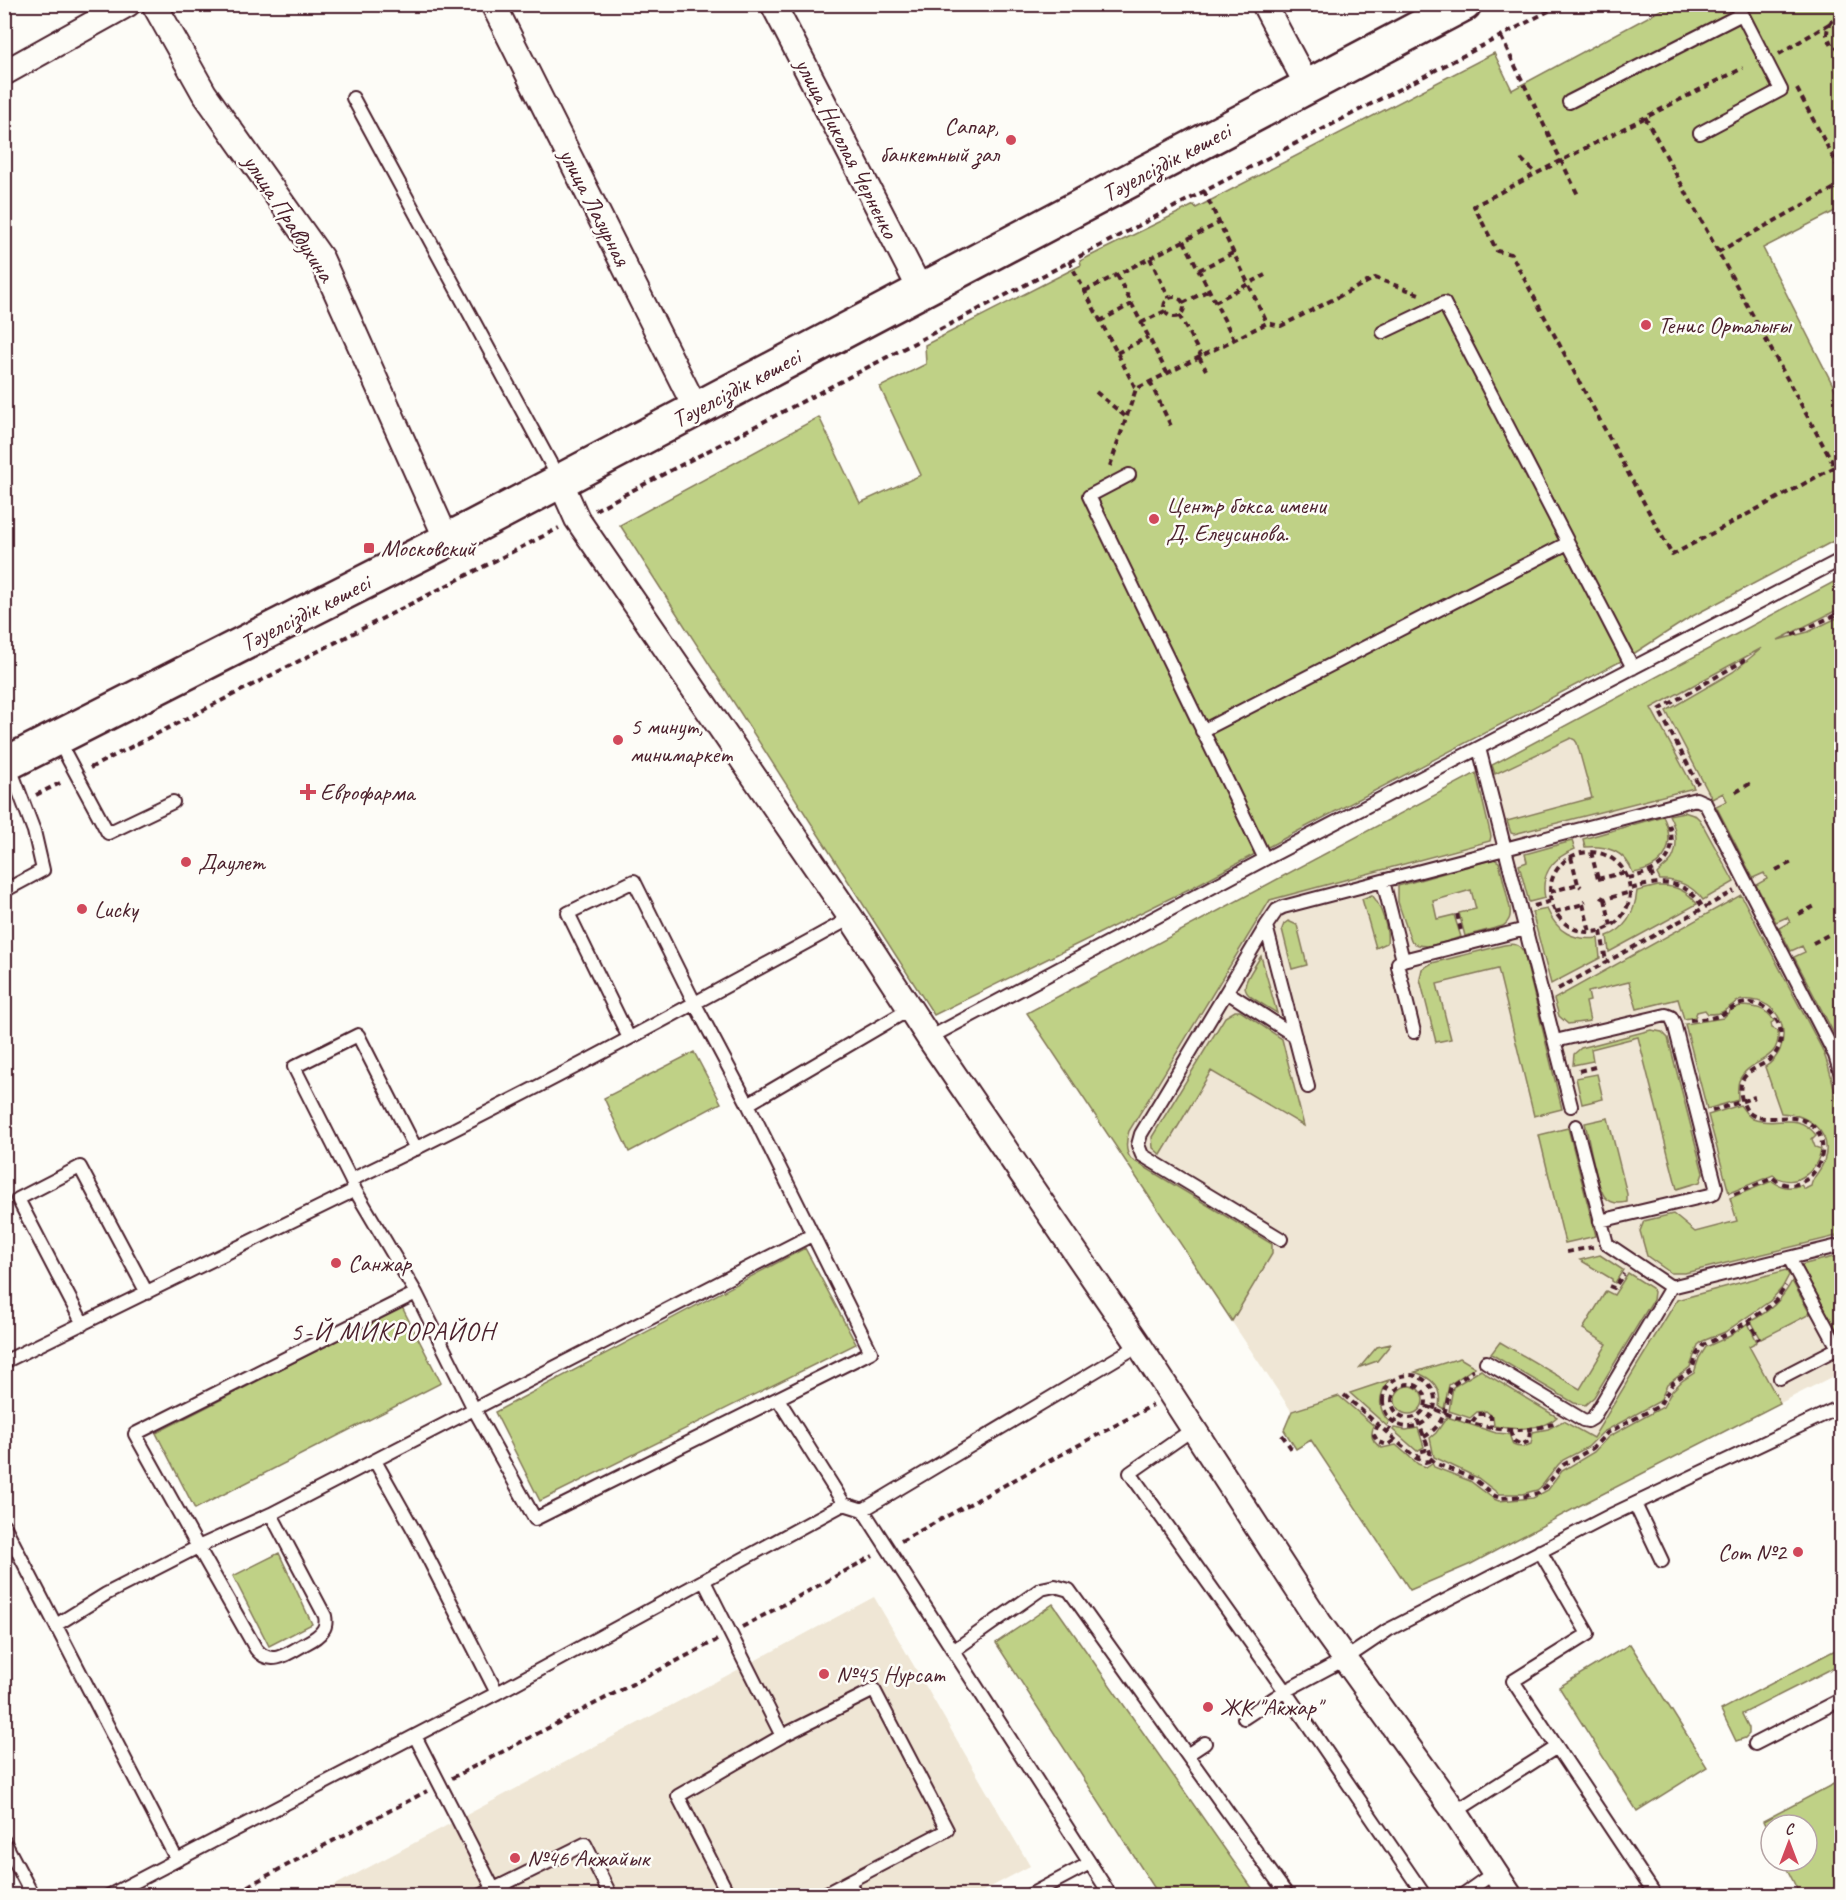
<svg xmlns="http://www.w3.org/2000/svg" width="1846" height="1900" font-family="Caveat,sans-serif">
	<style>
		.built { fill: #efe6d5 }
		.green { fill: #bfd186; stroke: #847858; stroke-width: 1.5 }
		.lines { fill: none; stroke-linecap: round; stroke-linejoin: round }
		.service-casing { stroke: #4a1f2b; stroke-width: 16 }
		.minor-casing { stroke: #4a1f2b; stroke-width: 28 }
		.secondary-casing { stroke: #4a1f2b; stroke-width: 38 }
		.path { stroke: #4a1f2b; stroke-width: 4; stroke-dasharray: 6 4.5; stroke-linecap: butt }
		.service { stroke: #fdfcf7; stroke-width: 12 }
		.minor { stroke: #fdfcf7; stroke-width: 24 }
		.secondary { stroke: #fdfcf7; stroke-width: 33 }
		.poi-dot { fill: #d1495b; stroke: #fdfcf7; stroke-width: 2 }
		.labels { text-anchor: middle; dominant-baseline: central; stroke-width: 5; stroke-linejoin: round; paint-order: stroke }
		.poi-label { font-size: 24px; fill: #4a1f2b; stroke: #fdfcf7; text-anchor: start }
		.street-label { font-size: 24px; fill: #4a1f2b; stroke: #fdfcf7 }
		.neighbourhood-label { font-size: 26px; letter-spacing: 1.5px; fill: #4a1f2b; stroke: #fdfcf7 }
	</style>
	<rect width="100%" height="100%" fill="#fdfcf7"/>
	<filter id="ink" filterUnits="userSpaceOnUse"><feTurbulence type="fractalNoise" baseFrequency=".0167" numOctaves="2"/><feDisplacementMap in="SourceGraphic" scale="12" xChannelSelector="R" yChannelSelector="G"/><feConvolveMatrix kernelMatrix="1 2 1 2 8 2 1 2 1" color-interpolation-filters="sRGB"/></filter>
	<g filter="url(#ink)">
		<path class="built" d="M1841,578V1372L1579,1506L1471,1564L1410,1590L1027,1013Z
			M874,1597L1030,1866L974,1896H315Z"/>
		<path class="green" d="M1670,5H1841V208L1763,248L1841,401V537L1689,618L1627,658L1283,839L1193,887L934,1015L620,525L819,417L860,503L921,475L880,387L926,364L925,345L1081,265L1080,261L1194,205L1196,208L1494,53L1512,90Z
			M1841,578V608L1778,640L1808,632L1841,616V1047L1794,957L1805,952L1802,946L1791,951L1779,928L1790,922L1787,917L1776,922L1756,885L1767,879L1764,873L1753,878L1716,806L1727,801L1723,793L1712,799L1666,711L1733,672L1762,648L1651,708L1694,788L1514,834L1511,833L1507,821L1592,798L1577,743L1575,740L1571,738L1495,774L1492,765Z
			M1476,773L1491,836L1490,841L1270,900L1129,1131C1126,1140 1125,1151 1131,1159L1272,1244V1254L1232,1321L1027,1013Z
			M1684,812L1696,816L1700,820L1734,882L1703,900C1693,886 1677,879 1660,880L1657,874C1661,869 1668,865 1672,859C1679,846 1676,828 1669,815Z
			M1663,816C1677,846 1665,868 1633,873C1626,851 1606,845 1585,847L1583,839Z
			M1572,841L1575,849C1553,858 1540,874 1545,898L1529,902L1519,865L1527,862L1525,854Z
			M1494,859L1499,862L1510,908C1511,916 1510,921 1503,926L1465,936L1459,913L1476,909L1471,890L1433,901L1437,919L1454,915L1461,937C1446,941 1423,952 1411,941L1398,902V886Z
			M1658,886C1674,885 1688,891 1697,904L1609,952L1607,936C1627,929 1635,911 1637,891Z
			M1372,895C1381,905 1389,930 1387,943L1376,948L1362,899Z
			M1741,895L1822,1049C1846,1106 1842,1173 1841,1235L1685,1273H1671L1647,1256L1640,1231L1644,1221L1673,1214L1695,1232L1737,1221L1730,1198L1772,1181C1782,1188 1789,1189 1801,1185L1805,1189L1811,1186C1812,1177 1821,1171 1824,1161C1834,1132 1807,1114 1781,1113L1765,1067C1794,1049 1787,1004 1752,1000C1735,998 1735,1005 1722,1012C1718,1014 1713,1014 1708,1014L1705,1010L1697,1012L1695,1017L1684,1019L1678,999L1637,1009L1629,982L1588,992L1590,1001L1586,1002L1590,1021L1568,1024L1559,1016L1554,999Z
			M1547,909C1557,932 1573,941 1598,938L1600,958L1551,984L1532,912Z
			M1288,921L1297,925L1307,965L1292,969L1282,929L1284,924Z
			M1504,945C1514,943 1520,944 1524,953L1562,1109L1534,1116L1498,969L1437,984L1451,1039L1436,1042L1420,979L1422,969L1432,963Z
			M1261,956L1277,1013C1240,990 1236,995 1261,956Z
			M1740,1006C1754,1006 1767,1008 1774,1021L1771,1023L1772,1028L1778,1031C1781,1064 1749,1057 1739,1081C1737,1087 1738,1094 1738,1100L1707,1109L1685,1024L1723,1018L1731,1010Z
			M1235,1011H1240L1282,1039L1304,1126L1211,1071L1161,1155L1153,1148L1152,1137L1225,1017Z
			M1651,1030L1662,1032L1668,1038L1703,1173L1700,1182L1677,1189L1638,1037L1591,1049L1593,1061L1573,1065L1574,1054L1581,1048Z
			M694,1052L721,1103L629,1152L604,1098Z
			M1597,1074L1603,1099L1582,1104L1576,1078Z
			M1740,1105C1744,1110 1747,1116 1753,1119C1777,1128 1796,1110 1816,1135L1812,1139L1815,1147L1821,1149C1818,1172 1794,1190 1773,1175L1729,1193L1708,1115Z
			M1608,1118L1627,1194V1202C1619,1204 1611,1204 1605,1197C1596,1186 1589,1139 1585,1123Z
			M1568,1128L1596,1236L1565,1243L1539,1135Z
			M805,1248L856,1344L540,1501L495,1412Z
			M1600,1255L1623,1270L1615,1283L1612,1281V1279L1580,1260Z
			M1841,1255H1842L1841,1340L1801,1265Z
			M1786,1270L1789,1275L1782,1288L1770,1301L1725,1332L1703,1341L1698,1345L1690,1367L1667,1385L1660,1401L1603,1432L1588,1447L1563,1460L1558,1465L1541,1487L1537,1490L1522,1494H1499L1478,1478L1434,1457L1430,1438L1436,1433L1447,1417L1496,1433L1509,1434L1513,1445C1520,1448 1524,1447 1531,1444L1533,1432L1548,1429L1563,1421L1593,1438L1677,1300Z
			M1628,1273L1652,1288L1654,1292L1653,1300L1594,1397L1585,1405L1574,1403L1491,1354L1500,1342L1580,1389L1607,1344L1583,1329L1606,1291L1614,1295Z
			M1792,1281L1810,1314L1761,1339L1751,1321C1770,1311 1782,1300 1792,1281Z
			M402,1307L441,1383L195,1509L156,1433Z
			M1748,1323L1757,1342L1749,1346L1780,1403L1579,1506L1471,1564L1410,1590L1311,1440L1296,1449L1284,1430L1292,1411L1339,1396L1374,1426C1369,1436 1373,1443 1382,1448L1396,1445L1418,1464L1426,1467L1432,1463L1434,1467L1470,1481L1494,1499L1499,1501L1533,1498L1548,1490L1562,1471L1594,1452L1608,1437L1663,1407L1672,1391L1682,1381L1694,1373L1699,1358L1706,1347L1730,1336Z
			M1391,1344L1377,1361L1360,1367L1377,1347Z
			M1460,1358L1475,1367L1449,1385L1444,1409L1439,1406C1442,1387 1432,1378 1415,1372Z
			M1481,1370L1486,1374L1557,1417C1544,1430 1512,1430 1494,1426L1493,1417L1486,1411L1477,1412L1470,1418L1449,1411L1453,1387Z
			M1389,1380C1379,1394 1377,1409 1389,1422L1387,1426L1350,1393Z
			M1395 1400a14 14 0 1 1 28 0a14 14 0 1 1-28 0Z
			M1394,1428L1406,1430L1418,1428L1424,1447L1417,1451L1393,1430Z
			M279,1553L312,1624L269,1646L233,1576Z
			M1053,1604L1257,1895H1159L996,1643Z
			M1630,1644L1707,1767L1637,1811L1559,1687Z
			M1841,1647V1664L1742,1714L1749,1728V1734L1745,1738L1736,1741L1721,1710Z
			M1841,1780V1895H1800L1783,1861H1807V1825H1771V1837L1763,1821Z"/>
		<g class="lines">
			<defs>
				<path id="service" d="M353,98L559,479
					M1569,102L1742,14
					M1700,133L1781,90L1737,4
					M1383,332L1444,303L1633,668
					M1129,475L1089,496L1265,859
					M1202,731L1568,543
					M58,740L108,833L173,802
					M1479,748L1571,1106
					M1383,881L1403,960L1398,963V967L1414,1032
					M4,891L43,870L34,831L9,765
					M1266,926L1308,1087
					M1403,960L1526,929
					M1227,992L1295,1036
					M929,1038L1265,859L1842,559
					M1555,1041L1666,1015L1671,1017L1674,1023L1716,1187L1714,1193L1710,1195L1600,1221
					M748,1104L910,1009
					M1576,1126L1607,1244L1671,1287
					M351,1180L294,1067L358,1035L416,1149
					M1281,1239L1142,1155L1138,1145L1141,1134L1266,926L1277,910L1283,907L1696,799L1705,803L1835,1055L1842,1078
					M416,1293L474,1409L812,1235
					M83,1324L18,1199L80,1167L147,1293
					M4,1362L355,1190L351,1180C521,1099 686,1008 851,918
					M1486,1362L1583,1420L1588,1421L1593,1418L1671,1287L1842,1245
					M1780,1378L1838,1348L1789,1258
					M778,1399L844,1504
					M1193,1429L1130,1473L1285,1691L1425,1896
					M375,1461L416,1534L497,1693
					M1635,1504L1662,1561
					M863,1510L1111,1896
					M271,1514L325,1616C326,1621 326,1626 323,1630C319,1637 310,1641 303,1645C288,1654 270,1667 256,1649L198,1547L271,1514L474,1409L535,1519L871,1352L748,1104L695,1004L634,881L568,913L629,1038
					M4,1525L177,1860
					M1540,1551L1588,1634L1513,1681L1656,1896
					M704,1581L782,1736
					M56,1625L106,1594L198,1547L135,1434L416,1293L355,1190
					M953,1651L1041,1589L1055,1586L1069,1590L1288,1896
					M1244,1718L1285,1691L1345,1659L1388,1630L1611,1515L1842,1406
					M415,1736L493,1888
					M1755,1744L1842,1699
					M1187,1755L1205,1743
					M1455,1812L1557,1747
					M4,1841L33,1896
					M849,1882L856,1896
					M108,1896L497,1693L844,1504L863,1510L1139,1345
					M480,1896L585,1844L611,1896
					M729,1896L678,1796L782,1736L874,1690L947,1830L821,1896
					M1028,1896L1090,1863
					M1461,1896L1495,1872"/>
				<path id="minor" d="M154,4L204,93L321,258L447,540
					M493,4L696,409
					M773,4L921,291
					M1264,4L1308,87
					M4,73L128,4
					M560,481L577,519L851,918L929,1038L1139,1345L1320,1624L1455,1812L1510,1896"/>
				<path id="secondary" d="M4,765L475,526L1464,4"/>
			</defs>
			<use href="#service" class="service-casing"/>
			<use href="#minor" class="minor-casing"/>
			<use href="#secondary" class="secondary-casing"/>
			<path class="path" d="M1842,16C1831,18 1827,25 1827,35L1832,46L1842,50
				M1501,37L1579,197
				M1779,54L1829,24
				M1797,89L1842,174
				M1645,117L1835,467L1672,555L1511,254L1497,251L1474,206C1564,159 1653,113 1743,68
				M1521,159L1536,173
				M1204,191L1267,323
				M1184,241L1234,339
				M1718,252L1842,184
				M1150,258L1169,298
				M1069,261L1136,389
				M1199,270L1233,253
				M1117,275L1167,373
				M1085,291L1219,223
				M1164 307a10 10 0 1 1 20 0a10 10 0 1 1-20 0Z
				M1215,302L1265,275
				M1183,303L1209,290
				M1179,315L1201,356
				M1100,321L1132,304
				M1141,323L1165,311
				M1117,353L1148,337
				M1199,357L1206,370
				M1150,382L1171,426
				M1096,392L1126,417
				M1110,466L1136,389L1267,323L1281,326L1375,278L1422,295
				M595,510L1562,4
				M1792,635L1842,612
				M90,768L559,528
				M1698,784L1659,710L1745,660
				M1736,792L1751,783
				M36,795L62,782
				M1550 892a40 40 0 1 1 80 0a40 40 0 1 1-80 0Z
				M1591,852L1598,879L1597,882
				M1571,857L1578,884
				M1776,870L1792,862
				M1651,872L1655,883
				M1628,878C1662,871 1680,857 1668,821
				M1598,879L1626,872
				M1631,889C1660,880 1686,878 1703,908
				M1550,892L1578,884L1581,887
				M1601,897L1605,899L1631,892
				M1605,899L1611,926
				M1583,904L1590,932
				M1534,906L1551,901
				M1555,912L1583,904L1585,901
				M1457,914L1461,931
				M1799,914L1815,906
				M1601,931L1606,962
				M1813,943L1830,934
				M1558,989L1734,891
				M1690,1020C1699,1019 1712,1019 1721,1015C1730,1011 1735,1004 1746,1003C1772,1001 1791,1032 1775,1054C1767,1066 1751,1066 1743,1079C1738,1087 1741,1101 1746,1109C1759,1130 1798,1104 1817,1131C1836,1158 1801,1202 1773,1178L1732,1195
				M1579,1071L1595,1067
				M1712,1111L1755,1097
				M1567,1252L1593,1247
				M1609,1286L1614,1288L1624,1274
				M1748,1319L1759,1340
				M1383 1401a26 26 0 1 1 52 0a26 26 0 1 1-52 0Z
				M1392 1401a17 17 0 1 1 34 0a17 17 0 1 1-34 0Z
				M1344,1395L1416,1458L1425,1462L1429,1461L1430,1452L1416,1416
				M1426,1406C1472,1423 1505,1440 1555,1423
				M1472,1422L1478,1414H1487L1491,1417V1429
				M1378,1424L1374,1435L1378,1442L1388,1445L1396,1439
				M1510,1431L1514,1441L1521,1445L1529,1441L1530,1430
				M1387,1432L1399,1415
				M1282,1435L1293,1451
				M1424,1437C1446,1424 1445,1408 1451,1386L1474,1370
				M1430,1458L1437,1464L1474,1479L1495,1496L1501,1498L1526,1496L1538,1493L1544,1488L1563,1465L1593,1448L1607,1433L1659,1406L1673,1383L1692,1370L1697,1354L1703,1345L1730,1333L1766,1309L1776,1300L1786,1286
				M1419,1460L1418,1456L1419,1452L1426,1450L1430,1451
				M901,1541L1153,1405
				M742,1627L873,1556
				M452,1778L717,1640
				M229,1896L427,1791"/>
			<use href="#service" class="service"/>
			<use href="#minor" class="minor"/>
			<use href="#secondary" class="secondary"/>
		</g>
	</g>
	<g class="poi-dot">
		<circle cx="1011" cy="140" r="6"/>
		<circle cx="1646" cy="325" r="6"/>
		<circle cx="1154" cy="519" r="6"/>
		<rect x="363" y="542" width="12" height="12" rx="3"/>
		<circle cx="618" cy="740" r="6"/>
		<path d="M305 783h6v6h6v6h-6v6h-6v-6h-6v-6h6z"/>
		<circle cx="186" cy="862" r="6"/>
		<circle cx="82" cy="909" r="6"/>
		<circle cx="336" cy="1263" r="6"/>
		<circle cx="1798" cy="1552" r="6"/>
		<circle cx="824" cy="1674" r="6"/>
		<circle cx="1208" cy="1707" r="6"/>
		<circle cx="515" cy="1858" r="6"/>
	</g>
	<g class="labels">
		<g class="poi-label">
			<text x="999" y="126" text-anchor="end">Сапар,<tspan x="999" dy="28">банкетный зал</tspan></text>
			<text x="1658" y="325">Тенис Орталығы</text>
			<text x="1166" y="505">Центр бокса имени<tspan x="1166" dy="28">Д. Елеусинова.</tspan></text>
			<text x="381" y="548">Московский</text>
			<text x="630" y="726">5 минут,<tspan x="630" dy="28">минимаркет</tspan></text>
			<text x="320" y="792">Еврофарма</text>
			<text x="198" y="862">Даулет</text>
			<text x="94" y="909">Lucky</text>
			<text x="348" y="1263">Санжар</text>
			<text x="1786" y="1552" text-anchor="end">Сот №2</text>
			<text x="836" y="1674">№45 Нурсат</text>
			<text x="1220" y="1707">ЖК "Акжар"</text>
			<text x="527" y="1858">№46 Акжайык</text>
		</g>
		<g class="street-label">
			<text transform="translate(847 148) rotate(63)">улица Николая Черненко</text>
			<text transform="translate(1166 162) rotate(-28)">Тәуелсіздік көшесі</text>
			<text transform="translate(595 207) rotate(63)">улица Лазурная</text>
			<text transform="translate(289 218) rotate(57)">улица Правдухина</text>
			<text transform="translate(736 388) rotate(-28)">Тәуелсіздік көшесі</text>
			<text transform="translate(305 613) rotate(-27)">Тәуелсіздік көшесі</text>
		</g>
		<g class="neighbourhood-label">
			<text x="393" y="1331">5-Й МИКРОРАЙОН</text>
		</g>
	</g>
	<rect width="1846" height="1900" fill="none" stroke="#fdfcf7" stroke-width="24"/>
	<rect x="12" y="12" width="1822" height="1876" fill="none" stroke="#4a1f2b" stroke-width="2" filter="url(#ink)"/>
	<g transform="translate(1789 1843)"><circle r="28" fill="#fdfcf7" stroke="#b5a4a5" stroke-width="1.5"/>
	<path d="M0-4.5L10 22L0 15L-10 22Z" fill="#d1495b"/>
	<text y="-9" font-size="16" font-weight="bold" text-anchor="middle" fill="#4a1f2b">С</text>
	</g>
</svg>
